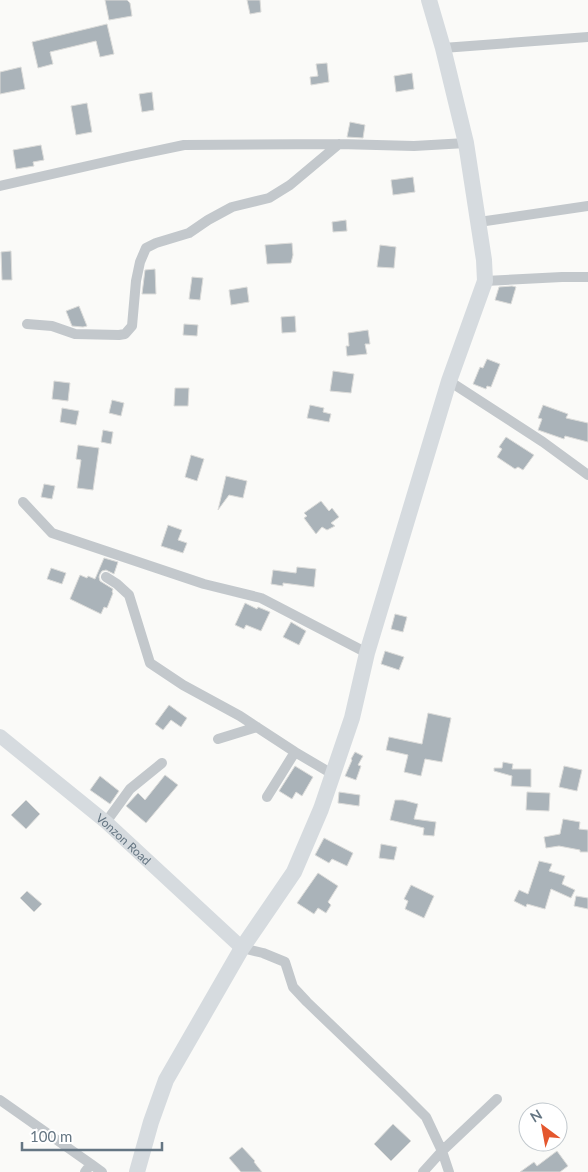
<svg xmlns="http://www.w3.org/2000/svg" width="588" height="1172" font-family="Lato,sans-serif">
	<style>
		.building { fill: #aab3b9; stroke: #dcdcda }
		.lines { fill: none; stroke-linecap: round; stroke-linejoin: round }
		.street { stroke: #c3c8cc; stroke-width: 10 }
		.secondary { stroke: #d6dbdf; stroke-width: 14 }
		.primary { stroke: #d6dbdf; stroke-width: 16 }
		.labels { text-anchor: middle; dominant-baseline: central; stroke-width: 5; stroke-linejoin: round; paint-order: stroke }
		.street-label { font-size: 12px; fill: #657683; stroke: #fff }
	</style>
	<rect width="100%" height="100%" fill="#fafaf8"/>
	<path class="building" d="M105,0H127L130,3L132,16L109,20Z
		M247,0H260L261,12L250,14Z
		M107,24L114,54L100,57L96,41L50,52L53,64L38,68L32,42Z
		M327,63L329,82L311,85L310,77L318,76L316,64Z
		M21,67L25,89L0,94V72Z
		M412,73L414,89L396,92L394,76Z
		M152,92L154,110L142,112L139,94Z
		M87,103L92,132L76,135L71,106Z
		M350,122L365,125L363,138L347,137Z
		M41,145L44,160L33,162L34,166L16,169L13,150Z
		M413,177L415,192L393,195L391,180Z
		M346,220L347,231L333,232L332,222Z
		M292,243L293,255L291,263L267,264L265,245Z
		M380,245L396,247L394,268L377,267Z
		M11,251L12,280H2L1,252Z
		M155,269L156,294H142L145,270Z
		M192,277L203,278L200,300L189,299Z
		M512,286L516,287L511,304L495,300L499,287Z
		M247,287L249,302L231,305L229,290Z
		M79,306L87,326L83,327L72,326L66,311Z
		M295,316L296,332L282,333L281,317Z
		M184,324L198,325L197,336L183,335Z
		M368,330L370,344H365L367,354L347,356L346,346H349L348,333Z
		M487,359L500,364L491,387L487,386L486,389L473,384L480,367L483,368Z
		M333,371L354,374L351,393L330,391Z
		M54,381L70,383L68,401L52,399Z
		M175,388H189L188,406H174Z
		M112,400L124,403L121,416L109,413Z
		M310,405L324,408L323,412L331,414L329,422L307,418Z
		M543,405L568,414L566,418L588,423V442L565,436L564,439L538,430L542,419L538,418Z
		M62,408L79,411L76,425L60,422Z
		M103,430L113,432L111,444L101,442Z
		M506,437L534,455L523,470L518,467L515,469L497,457L502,449L499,447Z
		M78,445L99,448L93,490L77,488L81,460L76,459Z
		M191,455L204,459L197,481L185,477Z
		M226,476L247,481L243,498L229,495L218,510Z
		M44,484L55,486L52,499L41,497Z
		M321,501L329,511L332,508L339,517L331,523L335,526L327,530L322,527L316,534L304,518L307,516L304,513Z
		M168,525L182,530L178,540L187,543L183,553L161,546Z
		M104,558L118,562L114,574L106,570L102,571L100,574L99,577L100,581L113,589L112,592L113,593L107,608L104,607L101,614L70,599L80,575L87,578L88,576L95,579Z
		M297,567L316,569L314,587L283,583V586L271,584L273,570L296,573Z
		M51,568L66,573L62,584L47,579Z
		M245,603L257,609L258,607L270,612L261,631L246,625L244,629L235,625Z
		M395,614L407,617L403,632L391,629Z
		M291,622L306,631L299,645L283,637Z
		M385,651L404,657L399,670L381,664Z
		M169,705L187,718L181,727L171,720L163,730L155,724Z
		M428,713L451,718L442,762L425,759L421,776L404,772L408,755L386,750L389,737L422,744Z
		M355,752L363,756L358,765L361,766L356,780L345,776L352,760L351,759Z
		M503,762L513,764L512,769H531V787L511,786L512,776L494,771V768H502Z
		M295,766L313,777L302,796L296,792L292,799L279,791Z
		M564,766L582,770L577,791L559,787Z
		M165,775L178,785L146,823L126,806L138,793L145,800Z
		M100,776L119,791L110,804L90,790Z
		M339,792L360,795L359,806L338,803Z
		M527,792L550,793L549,811L526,810Z
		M26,800L40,814L26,829L11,815Z
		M395,800H403L418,804L414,819L436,822L434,836L423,835L424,828L390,820Z
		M563,819L580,822L579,829L588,830V852H580V850L559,846L546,848L544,837L560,834Z
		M324,838L353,853L347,866L332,859L329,863L315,855Z
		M381,844L397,847L394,860L379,858Z
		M539,861L552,864L549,871L565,876L562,884L575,890L571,898L551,889L545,909L527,904L526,907L514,901L519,890L528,894Z
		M318,873L338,886L328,902L331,905L326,913L318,908L314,914L297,903Z
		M411,885L434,896L424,918L405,909L408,901L404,899Z
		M27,891L42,904L34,912L20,898Z
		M576,896L588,898V909L574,906Z
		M393,1124L411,1141L391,1161L374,1144Z
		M242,1147L255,1161L254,1162L262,1172H241L229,1158Z
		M557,1151L568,1166L560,1172H520L534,1162L537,1166Z"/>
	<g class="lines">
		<path class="street" d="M443,48L588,37
			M0,186L127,157L184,145L339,144L414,146L466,143
			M479,222L588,206
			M485,281L562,277H588
			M27,324L52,326L75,334L119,335L125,334L132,326L136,281L140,262L146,248L156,243L189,233L208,220L232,207L269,198L290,185L339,144
			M449,381L543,442L588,475
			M23,502L52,533L204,584L261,598L367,653
			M106,577L117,584L129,595L150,663L183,685L240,716L295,752L334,775
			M218,739L257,727
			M267,797L295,752
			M106,822L130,789L162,763
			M242,948L263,953L285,962L293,987L307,1002L402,1093L426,1117L442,1151L497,1099
			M0,1100L91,1164
			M442,1151L449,1172
			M85,1172L91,1164L102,1172
			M423,1172L442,1151"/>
		<path class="secondary" id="s1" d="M0,736L106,822L242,948"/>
		<path class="primary" d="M137,1172L151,1122L166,1080L242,948L294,872L321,809L352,718L367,653L449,381L485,281L484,260L466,143L443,48L429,0"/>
	</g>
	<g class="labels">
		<g class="street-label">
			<text stroke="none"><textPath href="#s1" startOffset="161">Vonzon Road</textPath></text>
		</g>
	</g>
	<g transform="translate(543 1127) rotate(328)"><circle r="24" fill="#ffffff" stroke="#c1c8cd"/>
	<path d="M0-4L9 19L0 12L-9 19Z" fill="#e4572e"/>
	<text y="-8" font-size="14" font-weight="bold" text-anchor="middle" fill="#657683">N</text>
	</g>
	<path d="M22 1142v8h140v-8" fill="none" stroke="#657683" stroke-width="2.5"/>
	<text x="30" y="1142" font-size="15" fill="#657683" stroke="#ffffff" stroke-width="4" paint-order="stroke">100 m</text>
</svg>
